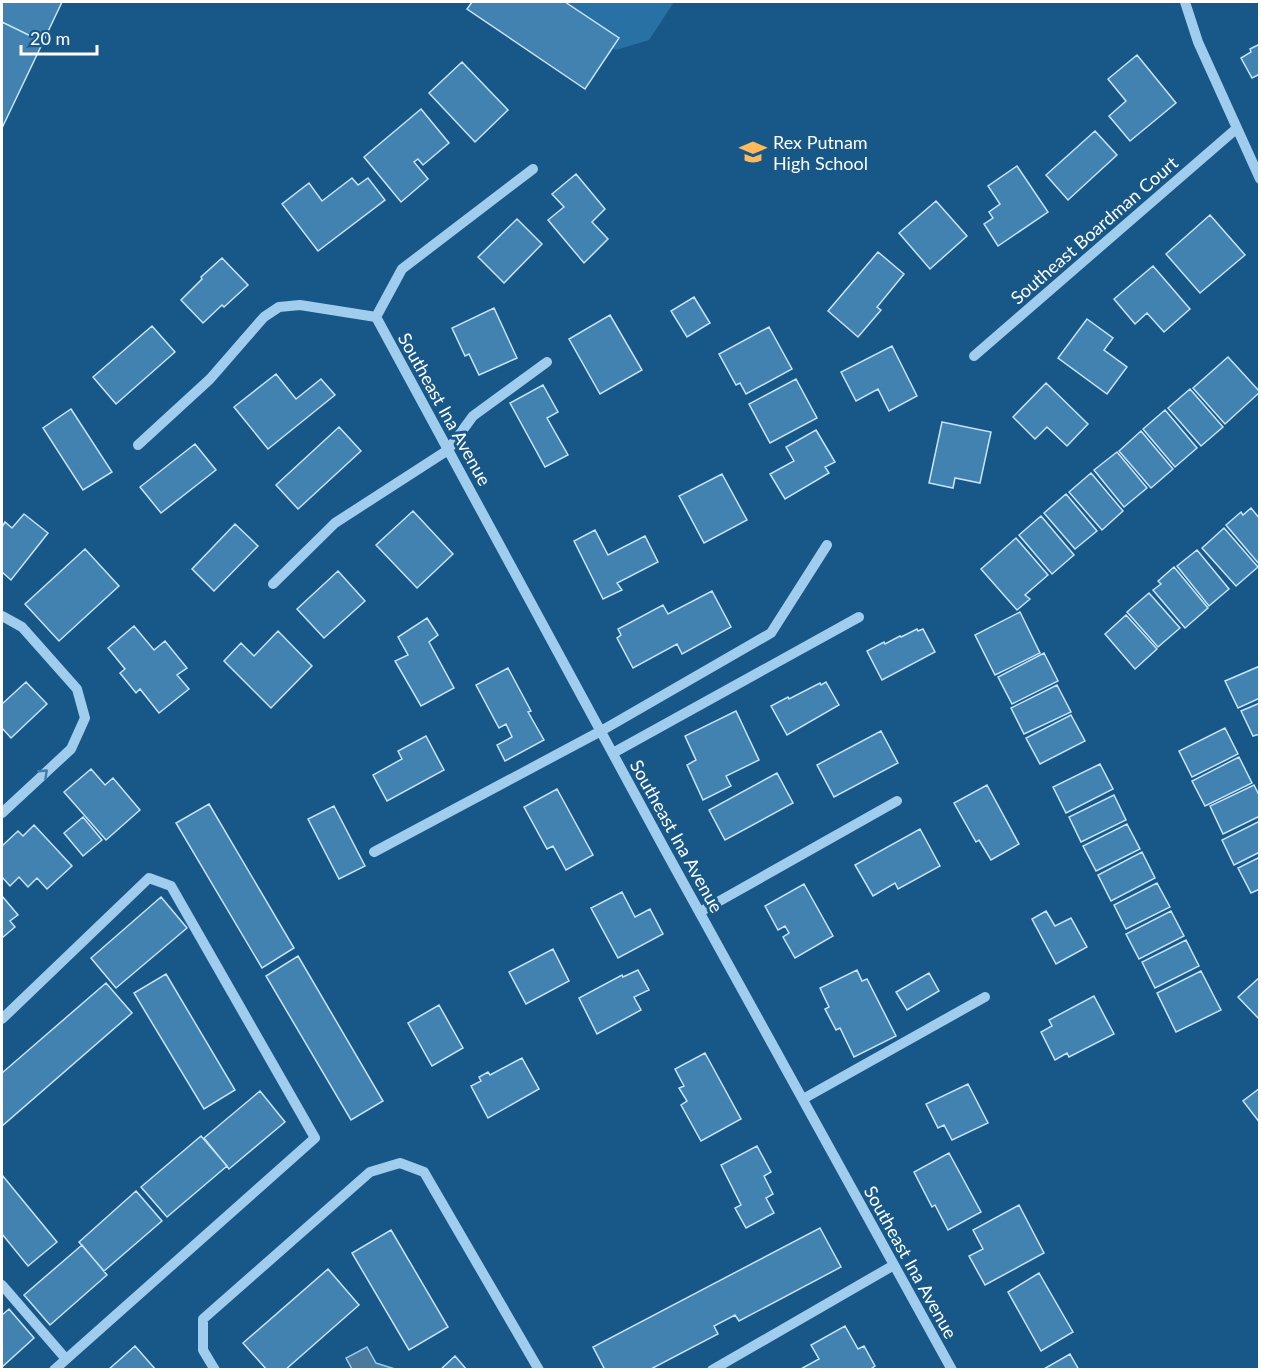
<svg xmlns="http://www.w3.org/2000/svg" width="1261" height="1371" font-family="Lato,sans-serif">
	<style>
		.green { fill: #2871a5 }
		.water { fill: #4b799c; stroke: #92caef; stroke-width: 1.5 }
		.building { fill: #4182b1; stroke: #c5e4fa; stroke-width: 1.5 }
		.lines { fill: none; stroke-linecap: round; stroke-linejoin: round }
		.minor { stroke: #a0cded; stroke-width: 10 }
		.oneway { stroke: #417ba6 }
		.labels { text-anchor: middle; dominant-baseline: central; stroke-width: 6; stroke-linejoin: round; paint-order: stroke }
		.poi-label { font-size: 18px; fill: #fff; stroke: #185888; text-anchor: start }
		.street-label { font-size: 18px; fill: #fff; stroke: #185888 }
	</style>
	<rect width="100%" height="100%" fill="#185888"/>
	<path class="green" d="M534,2H674L649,40L616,50Z"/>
	<path class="water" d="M367,1347L376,1363L395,1369H352L346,1358Z"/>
	<path class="building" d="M2,2H62L43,42L2,22Z
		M472,2H565L619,38L585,89L467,9Z
		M2,22L43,42L2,128Z
		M1260,44V74L1252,78L1241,58L1251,52L1250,49Z
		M1137,55L1176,103L1130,141L1109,116L1126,101L1108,79Z
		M462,62L508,110L475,142L429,93Z
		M421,109L449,143L423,165L418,159L414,162L428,179L401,202L364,157Z
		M1095,131L1117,155L1068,200L1046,175Z
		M1017,166L1048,212L998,246L984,224L993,218L989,212L1000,204L988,186Z
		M576,174L605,209L592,222L608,239L584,263L548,220L564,207L552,194Z
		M352,178L358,185L368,178L385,200L318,251L282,204L309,183L322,201Z
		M936,201L967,236L930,269L899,233Z
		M1210,215L1245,255L1200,293L1166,254Z
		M517,219L542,244L504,283L478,257Z
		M878,252L904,274L877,307L881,310L858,337L828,311Z
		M222,258L248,285L224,307L222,305L203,323L181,300L202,279L201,277Z
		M1153,266L1190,309L1164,332L1147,313L1135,324L1114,299Z
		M694,297L710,323L687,337L671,311Z
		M494,308L517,358L479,375L469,354L465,356L452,328Z
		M610,315L642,370L600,394L569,339Z
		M1087,319L1113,338L1104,350L1127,367L1107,394L1058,358Z
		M152,326L175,352L116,404L93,377Z
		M769,327L792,369L746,394L740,383L736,385L719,354Z
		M892,346L917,396L889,411L878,389L856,401L841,372Z
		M1228,357L1260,392L1225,424L1193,388Z
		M276,374L296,399L321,379L335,395L268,449L234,407Z
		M796,379L817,418L770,443L749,404Z
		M1046,383L1088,424L1067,446L1047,427L1035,439L1013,417Z
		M543,385L558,412L547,418L568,455L545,467L510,403Z
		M1190,389L1223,427L1201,446L1168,408Z
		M71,409L112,472L83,490L43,428Z
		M1165,410L1197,448L1175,467L1143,429Z
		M942,422L991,432L980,483L955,478L953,488L929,483Z
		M339,427L361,451L298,509L276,485Z
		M816,430L835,462L825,467L829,473L785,499L770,474L794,461L786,447Z
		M1141,431L1173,469L1151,488L1119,451Z
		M195,444L216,470L161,513L140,487Z
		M1117,452L1147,488L1124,507L1094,470Z
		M1091,473L1123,511L1102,530L1069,492Z
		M722,474L747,520L704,543L679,496Z
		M1066,494L1097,531L1075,549L1044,513Z
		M1251,508L1260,519L1259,564L1226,525L1241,512L1243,515Z
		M413,511L453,554L417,588L376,545Z
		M24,514L48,533L11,580L2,572V527L5,522L12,528Z
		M1041,516L1074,555L1052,574L1019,535Z
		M235,524L258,546L214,591L192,569Z
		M1224,528L1258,567L1236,586L1202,548Z
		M595,530L608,555L645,536L658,562L617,583L622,590L603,599L574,541Z
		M1016,538L1048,575L1025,595L1030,599L1017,610L981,569Z
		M85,549L119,586L59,641L25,604Z
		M1197,550L1229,589L1209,606L1177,566Z
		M1174,567L1208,608L1185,628L1153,590L1161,584L1158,581Z
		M338,571L365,601L324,638L297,609Z
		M712,591L731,627L682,654L677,644L633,668L617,638L621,635L618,629L663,605L668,614Z
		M1149,593L1180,628L1158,647L1127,612Z
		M1020,612L1040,653L995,675L975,635Z
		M1126,615L1157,649L1135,669L1105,634Z
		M427,618L438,635L429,642L454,688L421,706L395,661L408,655L398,637Z
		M134,626L154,650L165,641L187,668L177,675L189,689L159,713L140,689L136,693L120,673L125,669L108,648Z
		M917,629L918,631L923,629L935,652L882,680L867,651L884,642L885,644L900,636L901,637Z
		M278,631L312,666L271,708L224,661L241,643L254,656Z
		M1044,653L1058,681L1012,704L998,677Z
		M1260,666V698L1238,708L1225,681Z
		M508,668L531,711L528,712L544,740L505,761L497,745L512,737L506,724L499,728L476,685Z
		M26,682L47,704L11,738L2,728V704Z
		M826,682L839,705L787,735L771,706L788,697L789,699L820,683L821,685Z
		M1057,685L1071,712L1024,734L1011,708Z
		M1260,703V734L1253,736L1241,711Z
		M736,711L759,760L726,776L731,786L703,800L687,765L696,760L685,736Z
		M1071,715L1085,741L1040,764L1026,738Z
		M1225,728L1238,754L1192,777L1179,751Z
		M881,731L898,763L834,797L817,765Z
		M426,736L444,770L387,801L373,775L402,759L398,751Z
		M1239,757L1252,783L1205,806L1192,781Z
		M1100,764L1113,789L1066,813L1053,787Z
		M91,769L105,785L113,778L140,810L106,840L64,792Z
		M777,773L793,803L725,840L709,810Z
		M987,785L1019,844L991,860L979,840L976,842L954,803Z
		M1254,785L1260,797V816L1223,834L1210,806Z
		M557,789L593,855L566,870L553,846L547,849L524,807Z
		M1114,795L1126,820L1081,842L1069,817Z
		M209,804L294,948L262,968L176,823Z
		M334,806L365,866L339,879L308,819Z
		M83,817L102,840L83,856L64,833Z
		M1260,821V852L1234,865L1222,840Z
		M1127,824L1140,849L1096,871L1083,846Z
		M34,825L72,866L47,889L37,878L28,887L19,877L10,886L2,877V846L18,831L23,836Z
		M920,829L940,866L898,889L895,883L873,896L855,865Z
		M1142,852L1155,878L1111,901L1098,875Z
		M1260,857V889L1251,893L1238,868Z
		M1157,883L1170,907L1126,929L1114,905Z
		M804,884L833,936L795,958L783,937L789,933L785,926L778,930L765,906Z
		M622,892L635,917L650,909L663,934L618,958L591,908Z
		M2,896L18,915L10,921L15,927L2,938Z
		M161,897L187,928L116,988L91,958Z
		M1046,911L1055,926L1071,918L1087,947L1056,964L1032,919Z
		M1171,911L1184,936L1139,959L1126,934Z
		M1186,940L1199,966L1155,988L1142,962Z
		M553,949L569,981L526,1004L509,972Z
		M298,956L383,1101L351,1120L266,976Z
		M638,970L649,990L634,997L641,1010L597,1034L579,998L622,975L623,977Z
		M857,970L862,981L867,979L896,1036L854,1057L840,1028L836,1030L825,1009L829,1007L820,988Z
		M1201,971L1221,1010L1176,1032L1157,993Z
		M929,973L939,991L907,1010L896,992Z
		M166,974L235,1090L204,1109L134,993Z
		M1260,977V1020L1238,997Z
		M106,983L132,1013L2,1126V1073Z
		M1094,996L1114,1034L1069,1057L1067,1053L1055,1060L1041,1032L1052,1026L1049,1020Z
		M439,1005L463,1048L432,1066L408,1023Z
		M705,1053L741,1119L701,1141L681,1105L687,1101L679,1088L684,1086L675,1069Z
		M522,1058L539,1089L488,1118L471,1086L481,1081L479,1077L488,1072L490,1075Z
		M968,1084L988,1123L952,1140L944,1125L938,1128L926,1104Z
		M1260,1088V1123L1243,1101Z
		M260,1091L285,1122L229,1169L204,1138Z
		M201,1136L227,1166L167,1217L141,1187Z
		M757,1146L771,1172L764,1176L773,1194L766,1198L774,1213L746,1228L735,1208L741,1205L721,1165Z
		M949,1153L981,1212L948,1230L935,1205L932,1207L914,1172Z
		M2,1175L57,1242L28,1266L2,1234Z
		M136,1191L162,1221L104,1271L79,1242Z
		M1019,1205L1044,1253L985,1285L969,1256L983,1249L973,1230Z
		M820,1228L841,1267L739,1321L735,1315L714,1326L718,1334L649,1370H605L593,1347Z
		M391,1230L448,1327L409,1350L352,1253Z
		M82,1245L107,1275L50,1325L24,1295Z
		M328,1269L359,1305L285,1370H267L243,1343Z
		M1039,1273L1073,1332L1041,1351L1008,1292Z
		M9,1309L34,1338L2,1367V1315Z
		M845,1326L858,1349L864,1346L875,1366L869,1370H799L819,1359L811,1345Z
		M135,1346L156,1370H108Z
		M1070,1354L1079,1370H1042Z
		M455,1356L467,1370H440Z"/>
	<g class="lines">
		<path class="minor" d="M1185,2L1198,42L1260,179
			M376,317L664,848L952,1370
			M376,317L402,269L533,169
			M974,356L1236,129
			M138,445L210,379L264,317L279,307L300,305L376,317
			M273,584L335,523L448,450L473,416L547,362
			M2,616L22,627L77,689L85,718L71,749L2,813
			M613,753L859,617
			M374,852L601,731L771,633L827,545
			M700,912L897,801
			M2,1019L149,878L171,886L315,1138L54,1370
			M803,1099L985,997
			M2,1285L66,1359
			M215,1370L203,1350V1319L370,1172L400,1163L424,1172L539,1370
			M712,1370L894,1265"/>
	</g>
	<defs><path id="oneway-chevron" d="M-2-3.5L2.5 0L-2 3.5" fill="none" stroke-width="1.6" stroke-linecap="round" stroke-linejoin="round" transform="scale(1.5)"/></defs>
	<use class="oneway" href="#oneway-chevron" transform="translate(44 773) rotate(-43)"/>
	<defs>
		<symbol id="school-bare" viewBox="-9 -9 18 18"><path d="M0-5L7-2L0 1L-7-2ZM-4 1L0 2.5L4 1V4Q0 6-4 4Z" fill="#ffba5c" stroke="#185888" stroke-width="2.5" paint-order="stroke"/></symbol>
	</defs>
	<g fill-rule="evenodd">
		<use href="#school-bare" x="734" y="133" width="38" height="38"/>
	</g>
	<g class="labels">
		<g class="poi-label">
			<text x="773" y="142">Rex Putnam<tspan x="773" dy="21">High School</tspan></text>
		</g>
		<g class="street-label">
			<text transform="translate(1094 230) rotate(-41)">Southeast Boardman Court</text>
			<text transform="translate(445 409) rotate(61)">Southeast Ina Avenue</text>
			<text transform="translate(677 836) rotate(61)">Southeast Ina Avenue</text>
			<text transform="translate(911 1262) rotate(61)">Southeast Ina Avenue</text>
		</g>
	</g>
	<rect width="1261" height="1371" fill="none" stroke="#ffffff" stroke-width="6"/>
	<path d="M21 45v9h76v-9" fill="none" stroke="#ffffff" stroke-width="3"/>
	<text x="30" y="45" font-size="18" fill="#ffffff" stroke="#185888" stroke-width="4.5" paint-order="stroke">20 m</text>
</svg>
